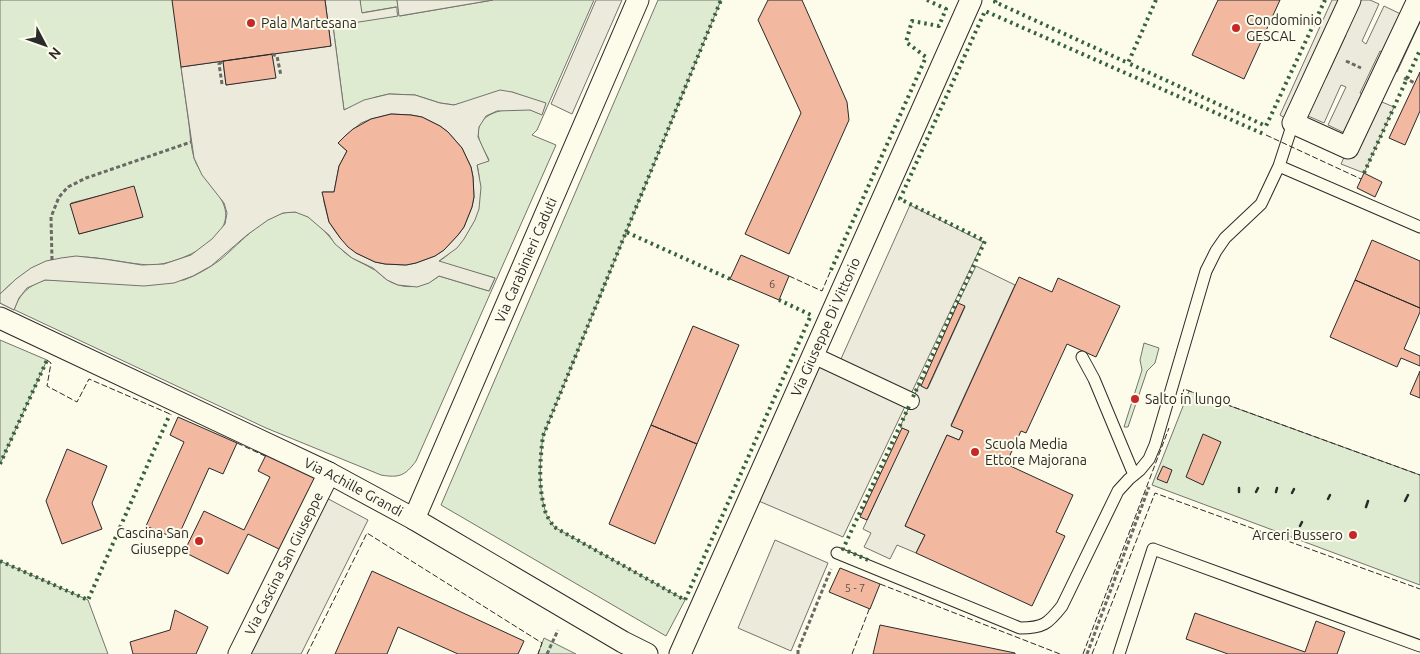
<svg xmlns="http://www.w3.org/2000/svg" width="1420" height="654" font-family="Ubuntu,sans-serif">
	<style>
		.green { fill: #deebd1; stroke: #74746e; fill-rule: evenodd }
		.parking { fill: #eceadb; stroke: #74746e; fill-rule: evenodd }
		.building { fill: #f2b8a0; stroke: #2b2b2b }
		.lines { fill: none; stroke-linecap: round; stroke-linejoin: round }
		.service-casing { stroke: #2b2b2b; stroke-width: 13 }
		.pedestrian-casing { stroke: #2b2b2b; stroke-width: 18 }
		.minor-casing { stroke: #2b2b2b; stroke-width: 23 }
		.path { stroke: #6a6964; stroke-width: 3; stroke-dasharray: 4 2.5; stroke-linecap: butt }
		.service { stroke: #fdfbea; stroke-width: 11 }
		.pedestrian { stroke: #fdfbea; stroke-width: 16 }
		.minor { stroke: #fdfbea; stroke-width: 21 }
		.hedge { stroke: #34623c; stroke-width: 4; stroke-dasharray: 2.5 4; stroke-linecap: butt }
		.fence { stroke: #2b2b2b; stroke-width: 1; stroke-dasharray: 6 2.5; stroke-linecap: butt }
		.wall { stroke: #2b2b2b; stroke-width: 2.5 }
		.poi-dot { fill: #c62828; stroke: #fdfbea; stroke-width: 2 }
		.labels { text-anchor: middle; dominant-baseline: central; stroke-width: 4; stroke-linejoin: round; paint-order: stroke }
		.number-label { font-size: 11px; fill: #5d4e48 }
		.poi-label { font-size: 14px; fill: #2b2b2b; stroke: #fdfbea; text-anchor: start }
		.street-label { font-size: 14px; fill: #2b2b2b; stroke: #fdfbea }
	</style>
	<rect width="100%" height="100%" fill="#fdfbea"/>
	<path class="green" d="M0,0H325L331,46L272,54L276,78L226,85L181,67C184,86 186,105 189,124C190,135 191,147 194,158C200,176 216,186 223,203C239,238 180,263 154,265C137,265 121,261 104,259C60,252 31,263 0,294ZM134,187L142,217L79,234L71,203Z
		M360,0H397L400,16L493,0H594L537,130L532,135L556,145L416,461C405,476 399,478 381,475L266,428L0,303L14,310C19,294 29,285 45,280H184C197,275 209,268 220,260C240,244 271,205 300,213C316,218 330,239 342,250C351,259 361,262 371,268C377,270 381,276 386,279C403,291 424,288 439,276L489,291L495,278L438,262C472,240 486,204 477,164L489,160C485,151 475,138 479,127C484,110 515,106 531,110C534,111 538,113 541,114L528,98L512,92L454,105L440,103L415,95L389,94L376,97L344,110L333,26L396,7L361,13Z
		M658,0H721L543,436C540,460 538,487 545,510C546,516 551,522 554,527L685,600L666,636L441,505Z
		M0,340L47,360L0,464Z
		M1144,343L1159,348L1155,363L1147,371L1128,427H1124L1142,370L1140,360Z
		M1189,391L1420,475V585L1152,485Z
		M0,561L88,600L108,654H0Z
		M544,638L576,654H538Z"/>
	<path class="parking" d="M325,0H360L362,13L397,7V12L398,16L333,26L344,110L364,100L389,94L415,95L440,103L454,105L500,90L512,92L546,103L542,115L530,110L497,111L486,116L479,127L478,137L489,161L477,165L481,187L479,209L475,220L464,239L457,248L439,261L495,278L489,291L439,276L429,283L417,287L398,285L387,280L373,268L352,258L335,244L329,235L308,217L295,212L283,213L268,220L247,235L211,266L193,276L174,283L144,286L45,280L27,288L19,298L14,310L0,303V294L16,279L31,268L46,261L61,258L76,256L104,259L142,265L164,264L191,255L212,239L225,224L227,213L224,203L202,175L194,158L181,67L223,61L226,85L275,77L272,54L331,46ZM391,114L411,115L422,117L440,126L448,132L462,148L471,167L473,177L474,197L472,207L464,227L458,235L444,250L435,256L416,263L406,265L385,264L375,262L356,253L341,239L335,231L329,222L324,202L323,192H334L339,166L347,151L338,143L345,136L361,123L371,119Z
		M397,0H493L399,16Z
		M596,0H622L572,114L551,104Z
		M1332,0H1370L1379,4L1362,41L1366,44L1384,6L1409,18L1420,0V22L1397,72L1386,68L1391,56L1380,51L1360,93L1394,107L1364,173L1341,164L1353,137L1328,125L1346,87L1341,85L1324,123L1299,112L1293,123L1280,115ZM1337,30L1346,35L1326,78L1317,73Z
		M910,205L983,242L843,537L754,499L813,355L836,370Z
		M976,266L1015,285L951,425L963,431L961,436L959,440L947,435L905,526L925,535L916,553L897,545L890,559L864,547L871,533L863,529L908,431L900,427L919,385L928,388L965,307L958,303Z
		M319,494L368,520L301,654H239Z
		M775,540L828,563L791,651L738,628Z"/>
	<path class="building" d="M172,0H325L331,46L181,67Z
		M768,0H802L847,102L849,120L789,254L745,234L801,113L758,20Z
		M1218,0H1280L1244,79L1192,55Z
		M272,54L276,78L226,85L223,61Z
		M1420,72V111L1405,145L1389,138Z
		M391,114L411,115L422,117L440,126L448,132L462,148L471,167L473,177L474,197L472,207L464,227L458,235L444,250L435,256L416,263L406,265L385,264L375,262L356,253L348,247L341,239L329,222L322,192H334L339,166L347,151L338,143L345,136L353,129L371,119Z
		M1364,173L1382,182L1375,197L1357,188Z
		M134,186L143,217L79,234L70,204Z
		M1372,240L1420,261V308L1355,280Z
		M741,255L789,276L779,300L730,279Z
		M1019,277L1052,292L1058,278L1120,306L1096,357L1067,344L1026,433L1021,431L1006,464L1073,495L1056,532L1065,536L1032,606L916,553L925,535L905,526L947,435L959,440L961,436L963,431L951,426Z
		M1355,280L1420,308V312L1404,349L1420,356V366L1401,358L1397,367L1330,337Z
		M958,303L965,306L927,389L921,386Z
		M693,326L739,345L697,444L651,425Z
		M1420,371V398L1410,394Z
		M178,417L237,443L223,474L209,468L177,539L146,526L184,442L170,435Z
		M651,425L697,444L655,544L609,524Z
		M902,428L909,431L867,520L860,517Z
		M1203,434L1221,442L1203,485L1186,477Z
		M67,449L107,466L92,503L102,529L62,544L46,501Z
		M267,453L316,477L281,550L248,534L228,574L184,552L204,511L244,530L270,477L258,471Z
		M1163,466L1172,470L1167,483L1157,479Z
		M840,568L880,584L870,609L829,592Z
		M372,571L524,641L518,654H458L398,627L387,654H335Z
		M175,610L208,627L196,654H133L130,642L170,630Z
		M1195,613L1305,652L1316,621L1345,632L1337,654H1228L1186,639Z
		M880,625L1015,653V654H873Z"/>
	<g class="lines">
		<defs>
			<path id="service" d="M1279,166L1420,227
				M1082,357L1094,379L1134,475
				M837,553L1020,628C1043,628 1048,624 1062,606L1118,491L1129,479L1140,470L1149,459L1155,445L1206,271L1216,251L1225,238L1261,204L1279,166L1293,123
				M1119,654L1153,549L1420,646"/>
			<path id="pedestrian" d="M813,355L911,401"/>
			<g id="minor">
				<path d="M1350,0L1293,123L1348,148L1418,0"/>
				<path id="s1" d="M0,318L329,473L414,519L623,642L647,654"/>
				<path id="s2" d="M414,519L638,0"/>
				<path id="s3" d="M239,654L329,473"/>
				<path id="s4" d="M680,654L971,0"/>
			</g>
		</defs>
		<use href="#service" class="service-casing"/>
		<use href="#pedestrian" class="pedestrian-casing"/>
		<use href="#minor" class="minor-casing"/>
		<path class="path" d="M272,54L277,56L281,76
			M1346,61L1361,68
			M1404,78L1415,83
			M222,84L219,64L223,61
			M52,260L51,217L59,197L68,187L86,178L191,142
			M547,654L558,630
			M798,654V650L831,569
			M1087,654L1149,487"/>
		<use href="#service" class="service"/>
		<use href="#pedestrian" class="pedestrian"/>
		<use href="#minor" class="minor"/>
		<path class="hedge" d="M996,0L995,2L1128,63
			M1156,0L1128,63L1266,126L1325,0
			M1364,173L1420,50
			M626,232L721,0
			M831,270L926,57L906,42L912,21L939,26L946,9L927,0
			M730,279L626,232L543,436C540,460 538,487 545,510C546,516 551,522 554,527L685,600L811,315L779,300
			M913,397L985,241L900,199L985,11L1266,135
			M0,464L47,360
			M868,560L843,549L910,404
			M0,561L88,600L170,414"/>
		<path class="fence" d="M1266,135L1361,179
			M789,276L822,291L831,270
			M47,360L51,363L47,386L77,402L89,379L170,414
			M1182,395L1184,389L1420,475
			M237,443L265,456
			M880,584L1060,654
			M307,654L367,533L542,643L538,654
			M852,654L870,607
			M1083,654L1169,428
			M1092,654L1155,493L1420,589"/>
		<path class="wall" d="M1239,492V488
			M1256,492L1258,488
			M1276,492L1277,488
			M1292,493L1294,489
			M1328,499L1330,495
			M1405,501L1408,495
			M1366,507L1368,501
			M1300,526L1302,522"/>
	</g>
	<g class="poi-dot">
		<circle cx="251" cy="23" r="5"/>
		<circle cx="1236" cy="28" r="5"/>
		<circle cx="1135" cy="399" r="5"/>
		<circle cx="975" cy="452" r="5"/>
		<circle cx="1353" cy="535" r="5"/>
		<circle cx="199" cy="541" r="5"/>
	</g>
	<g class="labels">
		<g class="number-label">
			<text x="772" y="284">6</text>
			<text x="855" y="588">5 - 7</text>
		</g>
		<g class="poi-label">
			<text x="1246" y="20">Condominio<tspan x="1246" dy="16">GESCAL</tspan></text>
			<text x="261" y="23">Pala Martesana</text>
			<text x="1145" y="399">Salto in lungo</text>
			<text x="985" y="444">Scuola Media<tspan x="985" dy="16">Ettore Majorana</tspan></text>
			<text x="189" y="533" text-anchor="end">Cascina San<tspan x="189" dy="16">Giuseppe</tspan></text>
			<text x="1343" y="535" text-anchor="end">Arceri Bussero</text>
		</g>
		<g class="street-label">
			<text stroke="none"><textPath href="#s2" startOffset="282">Via Carabinieri Caduti</textPath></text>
			<text stroke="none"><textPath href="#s4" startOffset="358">Via Giuseppe Di Vittorio</textPath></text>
			<text stroke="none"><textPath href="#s1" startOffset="392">Via Achille Grandi</textPath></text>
			<text stroke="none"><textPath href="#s3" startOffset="101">Via Cascina San Giuseppe</textPath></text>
		</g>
	</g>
	<g transform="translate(45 45) rotate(131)" stroke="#fdfbea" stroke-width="4" paint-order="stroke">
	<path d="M0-4L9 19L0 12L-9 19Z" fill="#2b2b2b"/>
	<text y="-8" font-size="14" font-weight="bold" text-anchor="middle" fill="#2b2b2b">N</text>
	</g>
</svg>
